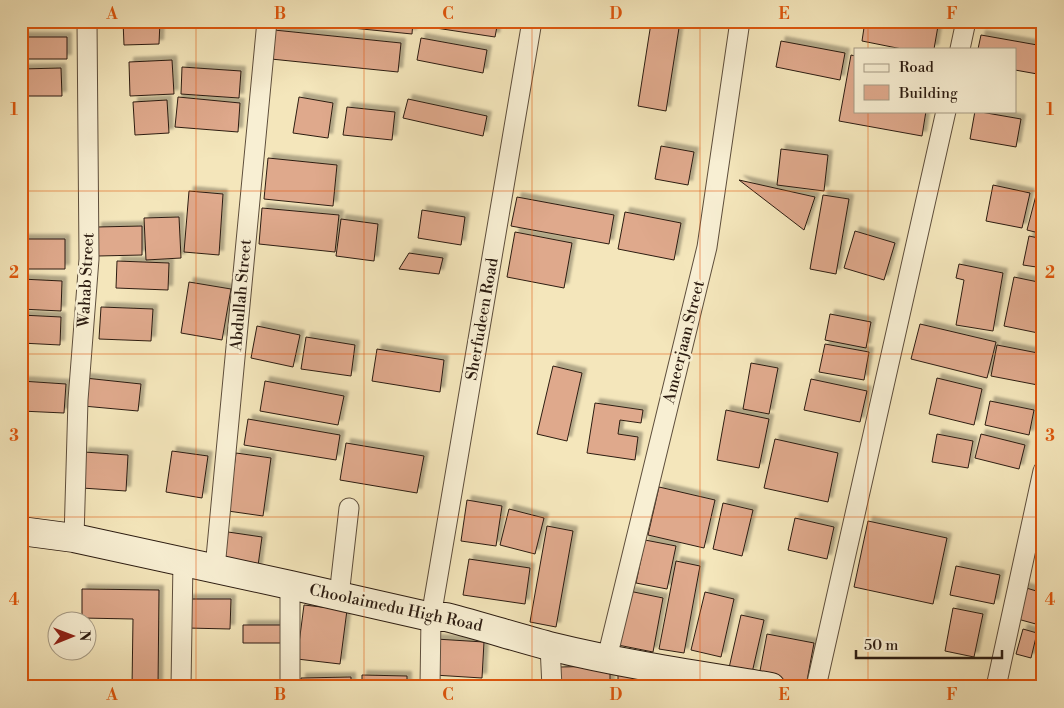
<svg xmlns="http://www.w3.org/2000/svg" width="1064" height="708" font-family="'Libre Bodoni',serif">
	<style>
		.building { fill: #dfa98c; stroke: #2c1c11; filter: url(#shadow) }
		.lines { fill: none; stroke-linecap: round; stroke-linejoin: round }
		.street-casing { stroke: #5e4e3c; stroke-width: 21 }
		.secondary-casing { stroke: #2c1c11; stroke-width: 30 }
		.street { stroke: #f8efd3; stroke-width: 19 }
		.secondary { stroke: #f8efd3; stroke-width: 28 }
		.grid { fill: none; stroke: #df560c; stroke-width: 1; stroke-opacity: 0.55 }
		.labels { text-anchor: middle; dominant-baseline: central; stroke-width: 5; stroke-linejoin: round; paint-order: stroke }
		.street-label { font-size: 16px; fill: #2c1c11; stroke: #f8efd3 }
		.neatline { fill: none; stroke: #df560c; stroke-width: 2 }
		.grid-label { font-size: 16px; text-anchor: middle; font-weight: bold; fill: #df560c }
	</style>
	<defs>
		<filter id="shadow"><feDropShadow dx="4.5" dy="-4.5" stdDeviation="1" flood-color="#0004"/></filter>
	</defs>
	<rect width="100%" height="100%" fill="#f4e6bb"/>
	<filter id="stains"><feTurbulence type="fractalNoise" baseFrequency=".004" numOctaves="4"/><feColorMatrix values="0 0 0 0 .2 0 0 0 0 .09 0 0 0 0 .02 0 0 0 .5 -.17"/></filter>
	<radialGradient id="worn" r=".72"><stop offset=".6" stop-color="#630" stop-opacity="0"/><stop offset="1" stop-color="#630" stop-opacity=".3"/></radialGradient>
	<path class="building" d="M123,21H160L159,44L124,45Z
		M282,21H413L412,34Z
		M416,21H498L495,37L416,25Z
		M865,21H911L938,26L934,49H902L862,41Z
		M651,23L679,28L666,111L638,106Z
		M274,30L401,43L398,72L271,59Z
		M981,35L1043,46V75L1015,70V49H978Z
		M21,37H67V59H21Z
		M421,38L487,50L483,73L417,60Z
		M781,41L845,53L840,80L776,67Z
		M851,55L855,56V111H926L922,136L839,121Z
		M172,60L174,94L130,96L129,62Z
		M182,67L241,71L239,98L181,94Z
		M61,68L62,96H21V69Z
		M178,97L240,103L238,132L175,127Z
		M299,97L333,103L328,138L293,133Z
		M408,99L487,116L483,136L403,118Z
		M167,100L169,133L135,135L133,102Z
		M347,107L395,112L392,140L343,135Z
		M975,111L1021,119L1016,147L970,139Z
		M661,146L694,152L688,185L655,179Z
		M781,149L828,155L824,191L777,185Z
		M268,158L337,165L333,206L264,199Z
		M1041,176H1043V234L1027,230Z
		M739,180L815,197L804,230Z
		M993,185L1030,193L1022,228L986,221Z
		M189,191L223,194L219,255L184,252Z
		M823,195L849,199L836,274L810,269Z
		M517,197L614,215L609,244L511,226Z
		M262,208L339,215L335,252L259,244Z
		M422,210L465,217L461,245L418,238Z
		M625,212L681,223L674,260L618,249Z
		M179,217L181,258L146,260L144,218Z
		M341,219L378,224L374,261L336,256Z
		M142,226V255L98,256L97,227Z
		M855,231L895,243L884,280L844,268Z
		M515,232L572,243L564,288L507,277Z
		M1029,236L1043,239V268L1023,265Z
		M21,239H65V269H21Z
		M409,253L443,258L439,274L399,269Z
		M117,261L169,263L168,290L116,288Z
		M959,264L1003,273L993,331L956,325L964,280L956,278Z
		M1014,277L1043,283V334L1004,326Z
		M21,279L62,281L61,311L21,309Z
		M189,282L231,289L222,340L181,333Z
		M101,307L153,309L151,341L99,339Z
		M830,314L871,322L866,348L825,340Z
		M21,315L61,317L60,345L21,343Z
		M920,324L996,342L987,378L911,359Z
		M257,326L300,335L293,367L251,358Z
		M306,337L355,345L351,376L301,369Z
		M825,344L869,352L864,380L819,372Z
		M997,345L1043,354V386L991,376Z
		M377,349L444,360L440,392L372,381Z
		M751,363L778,368L769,414L743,409Z
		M553,366L582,373L567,441L537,434Z
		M85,378L141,384L138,411L83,406Z
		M937,378L982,389L974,425L929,414Z
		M811,379L867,391L860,422L804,410Z
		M21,381L66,384L64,413L21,411Z
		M265,381L344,396L338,425L260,411Z
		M990,401L1034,410L1029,435L985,425Z
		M595,403L643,410L641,423L620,420L618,434L638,437L635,460L587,453Z
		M726,410L769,419L759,468L717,460Z
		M248,419L340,435L336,460L244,445Z
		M937,434L973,441L968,468L932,462Z
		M981,434L1025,445L1019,469L975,458Z
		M775,439L838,453L828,502L764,488Z
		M346,443L424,456L417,493L340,480Z
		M172,451L208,456L202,498L166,492Z
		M84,452L128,455L126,491L82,488Z
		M236,453L271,458L263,516L228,511Z
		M659,487L715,500L704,548L648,535Z
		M467,500L502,506L496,546L461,541Z
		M723,503L753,510L742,556L713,549Z
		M509,509L544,518L535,554L500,545Z
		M795,518L834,527L827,559L788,550Z
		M868,521L947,538L933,604L854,587Z
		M547,526L573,531L556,627L530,622Z
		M228,532L262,537L257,573L223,568Z
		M645,540L676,546L667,589L636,583Z
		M469,559L530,568L525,604L463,595Z
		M676,561L700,566L684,653L659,649Z
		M956,566L1000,575L994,604L950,595Z
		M1023,587L1043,593V626L1014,618Z
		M82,589L159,590L158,687H132L133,619L82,618Z
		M629,591L663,598L653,652L618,645Z
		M705,592L734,599L721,657L691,650Z
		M187,599H231L230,629L187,628Z
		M304,605L347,610L340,664L297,659Z
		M953,608L983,614L974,657L945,651Z
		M741,615L764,620L752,673L729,668Z
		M243,625H285V643H243Z
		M1023,629L1037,633L1031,658L1016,654Z
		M767,634L814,643L806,686L759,676Z
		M436,639L484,642L482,678L434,675Z
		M610,666V687H560V667Z
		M669,674V687H618V675Z
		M362,675L407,676V687H362Z
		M351,677V687H301V678Z"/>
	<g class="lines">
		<defs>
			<path id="street" d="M960,49L966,21
				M74,538L78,400L89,259L87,21
				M215,568L267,21
				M290,585V687
				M339,596L349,508
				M550,646L552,687
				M607,658L707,247L740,21
				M181,687L183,561
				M430,687L431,617L532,21
				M816,687L946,111
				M996,687L1043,471"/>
			<path id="secondary" d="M21,531L74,538L290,585L431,617H446C481,626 515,637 549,646C622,664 697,675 771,687"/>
		</defs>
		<use href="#street" class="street-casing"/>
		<use href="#secondary" class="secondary-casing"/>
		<use href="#street" class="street"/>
		<use href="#secondary" class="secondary"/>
	</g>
	<path class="grid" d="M196,21V687M364,21V687M532,21V687M700,21V687M868,21V49M868,111V687M21,191H1043M21,354H1043M21,517H1043"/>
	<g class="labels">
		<g class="street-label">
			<text transform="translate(86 280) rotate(-87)">Wahab Street</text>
			<text transform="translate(241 295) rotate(-85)">Abdullah Street</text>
			<text transform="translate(482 319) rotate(-80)">Sherfudeen Road</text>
			<text transform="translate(684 342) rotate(-76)">Ameerjaan Street</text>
			<text transform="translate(396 608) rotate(12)">Choolaimedu High Road</text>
		</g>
	</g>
	<rect width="1064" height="708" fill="none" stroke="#f4e6bb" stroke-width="55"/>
	<rect x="854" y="48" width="162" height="65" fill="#f8efd3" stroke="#a69b85"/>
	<rect x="864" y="64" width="25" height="8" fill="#f8efd3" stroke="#a69b85"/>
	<text x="899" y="72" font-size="15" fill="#2c1c11">Road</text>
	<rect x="864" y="85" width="25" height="15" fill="#dfa98c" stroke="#a69b85"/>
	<text x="899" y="98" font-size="15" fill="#2c1c11">Building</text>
	<g transform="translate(72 636) rotate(89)"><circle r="24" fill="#f8efd3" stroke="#a69b85"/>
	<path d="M0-4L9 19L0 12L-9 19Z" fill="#8f2418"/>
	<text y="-8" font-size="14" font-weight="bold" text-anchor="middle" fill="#2c1c11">N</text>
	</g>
	<path d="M856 650v8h146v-8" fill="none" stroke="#2c1c11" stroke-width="2.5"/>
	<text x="864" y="650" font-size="15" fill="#2c1c11" stroke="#f8efd3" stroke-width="4" paint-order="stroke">50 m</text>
	<rect x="28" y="28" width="1008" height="652" class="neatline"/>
	<g class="grid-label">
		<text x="112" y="19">A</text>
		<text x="280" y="19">B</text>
		<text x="448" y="19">C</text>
		<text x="616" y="19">D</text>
		<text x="784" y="19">E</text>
		<text x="952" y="19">F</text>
		<text x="14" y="115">1</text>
		<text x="1050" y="115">1</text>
		<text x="14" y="278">2</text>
		<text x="1050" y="278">2</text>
		<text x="14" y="441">3</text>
		<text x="1050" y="441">3</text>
		<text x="14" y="605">4</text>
		<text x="1050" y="605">4</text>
		<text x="112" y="700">A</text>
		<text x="280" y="700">B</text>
		<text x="448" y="700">C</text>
		<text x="616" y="700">D</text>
		<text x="784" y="700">E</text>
		<text x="952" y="700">F</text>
	</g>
	<rect width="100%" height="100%" filter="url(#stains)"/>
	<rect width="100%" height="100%" fill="url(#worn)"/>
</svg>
